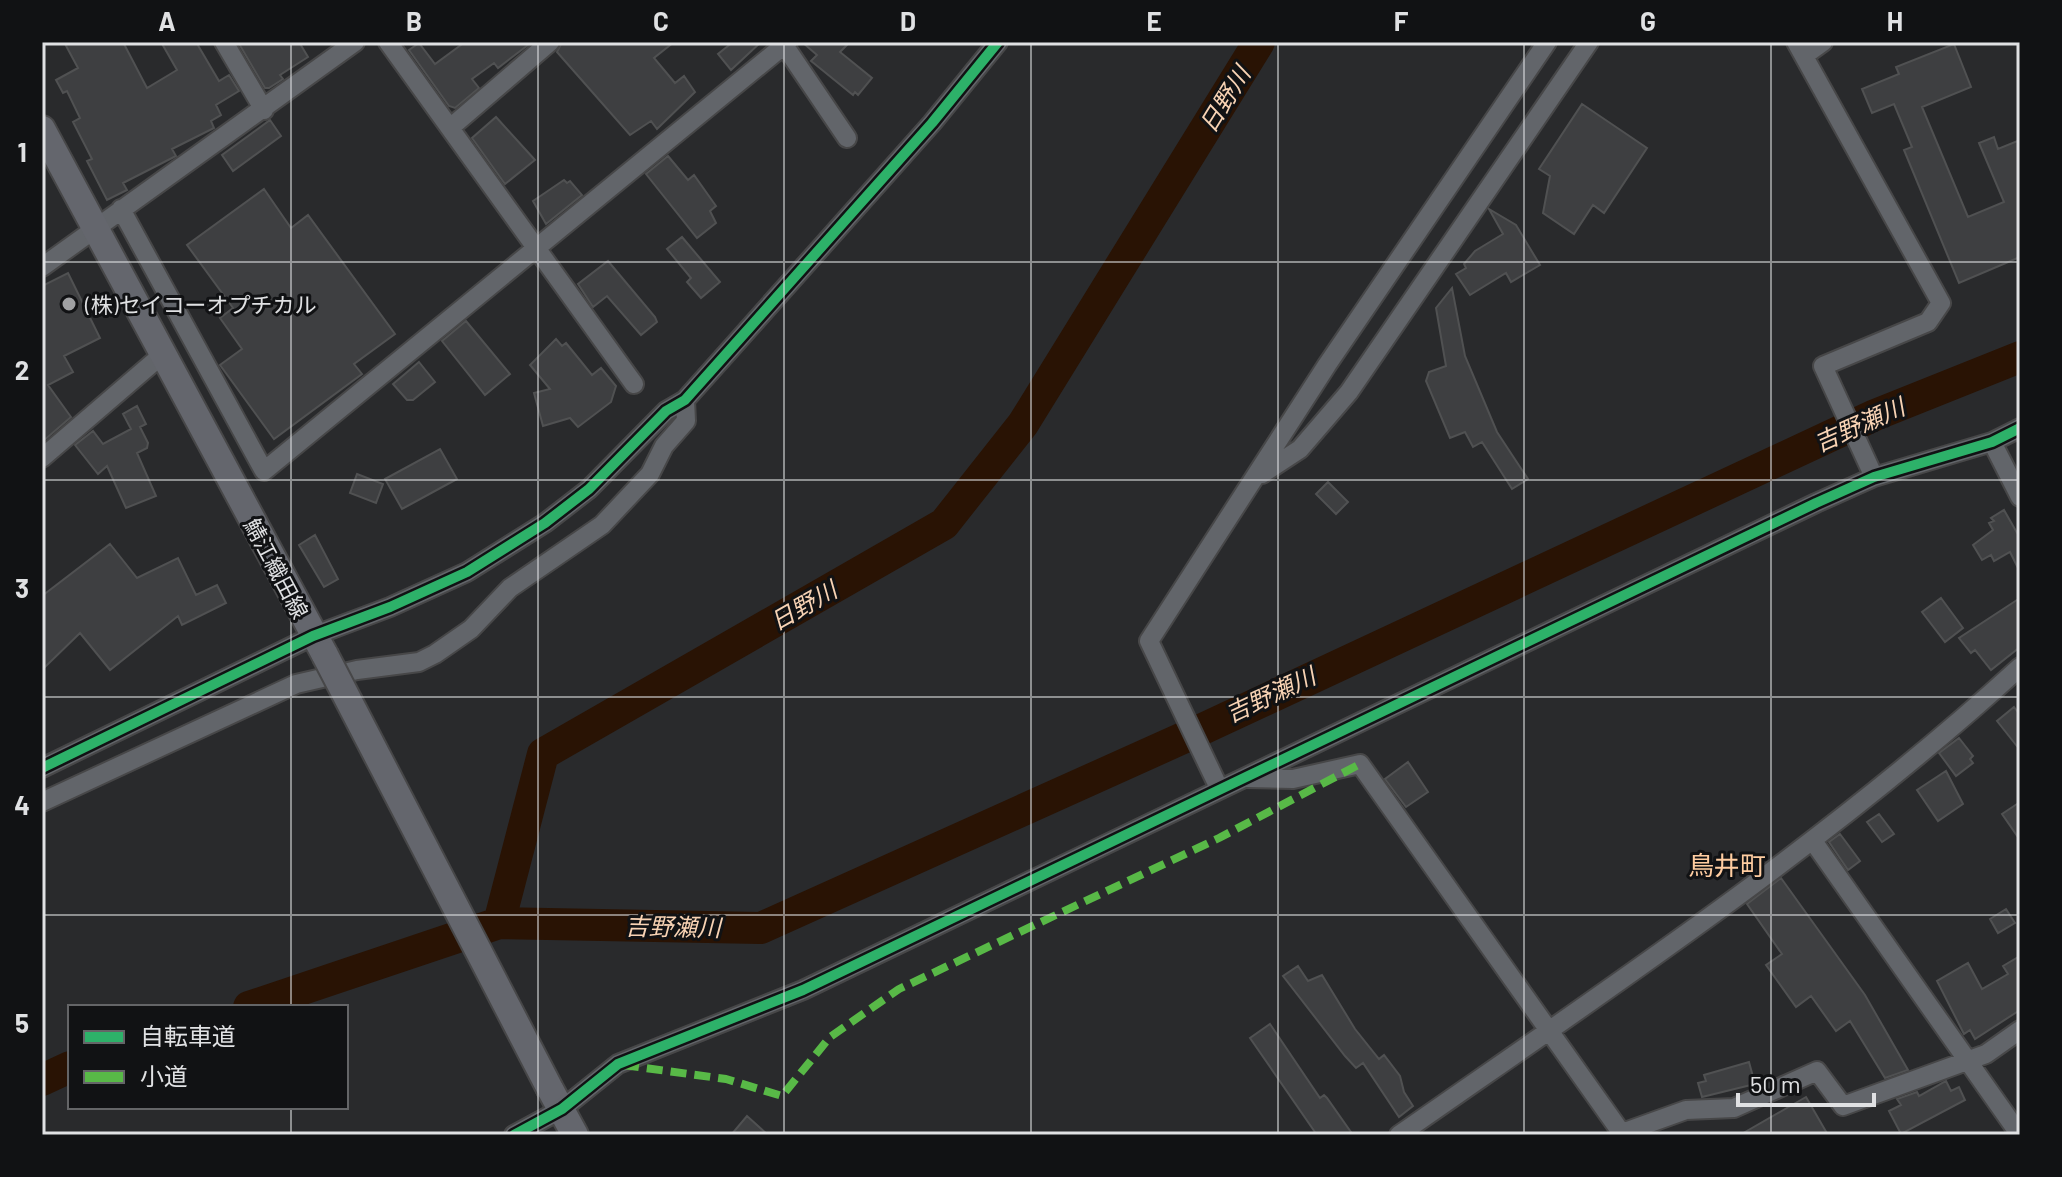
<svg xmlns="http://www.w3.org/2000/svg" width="2062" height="1177" font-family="Barlow,'Noto Sans JP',sans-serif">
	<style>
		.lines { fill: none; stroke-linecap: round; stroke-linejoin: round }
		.river { stroke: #291304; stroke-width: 32 }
		.building { fill: #3e3f41; stroke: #505152; stroke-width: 2 }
		.minor-casing { stroke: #474748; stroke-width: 22 }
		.secondary-casing { stroke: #474748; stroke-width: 30 }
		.minor { stroke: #62656a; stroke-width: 18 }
		.secondary { stroke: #64666d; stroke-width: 26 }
		.secondary-bridge-casing { stroke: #474748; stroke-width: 30; stroke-linecap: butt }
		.secondary-bridge { stroke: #64666d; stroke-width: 26 }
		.quiet { stroke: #58b947; stroke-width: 8; stroke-dasharray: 16 8; stroke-linecap: butt }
		.cycleway-casing { stroke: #111214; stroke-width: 15 }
		.cycleway { stroke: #2db169; stroke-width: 10 }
		.grid { fill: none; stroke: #e0e1e3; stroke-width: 2; stroke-opacity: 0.55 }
		.poi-dot { fill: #a0a1a3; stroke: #111214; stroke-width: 3 }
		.labels { text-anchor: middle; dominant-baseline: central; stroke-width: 6; stroke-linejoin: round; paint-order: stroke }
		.poi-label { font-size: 22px; fill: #e0e1e3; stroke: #111214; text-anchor: start }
		.street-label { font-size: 22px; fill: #e0e1e3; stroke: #111214 }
		.water-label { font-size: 24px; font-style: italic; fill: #f8d3b4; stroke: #111214 }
		.quarter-label { font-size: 26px; fill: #ffcda1; stroke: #111214 }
		.neatline { fill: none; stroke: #e0e1e3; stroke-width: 3 }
		.grid-label { font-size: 26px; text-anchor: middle; font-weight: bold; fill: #e0e1e3 }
	</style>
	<rect width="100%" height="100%" fill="#292a2c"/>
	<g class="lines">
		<path class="river" d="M499,923L543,754L944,524L1023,424L1259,42
			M249,1007L499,923L761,928L1194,733L1875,415L2020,357
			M42,1080L70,1067"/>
	</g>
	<path class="building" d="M64,42H123L147,88L177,70L161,42H196L219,81L229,75L239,91L216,105L221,115L211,121L214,128L172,149L176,156L123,183L127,190L107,200L87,161L92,159L73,122L80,118L67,91L63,93L56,80L78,68Z
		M238,42H299L308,57L280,75L283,79L269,88H265Z
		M465,42H532L498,68L494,63L472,79L479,88L455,108L449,106L409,50L419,43L435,64Z
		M562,42H674L654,58L675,83L684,76L695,92L657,129L651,121L630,135L557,52Z
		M733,42H761L731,70L718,54Z
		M802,42H850L840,52L872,78L858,95L855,92L853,95L811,61L817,55Z
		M1954,44L1971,87L1922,107L1968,217L2004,202L1979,143L1994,137L1998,149L2020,140V257L1959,283L1904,150L1912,147L1894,104L1872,113L1862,89L1899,74L1896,67Z
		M1582,104L1647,148L1604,213L1593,205L1574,234L1543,213L1550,176L1539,169Z
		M496,117L535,160L505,184L472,138Z
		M270,120L281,136L233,171L222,155Z
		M668,156L688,180L694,175L716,206L710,211L716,223L697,238L646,174Z
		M564,180L567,183L570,181L582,195L546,224L533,201Z
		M264,189L291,228L308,215L395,334L354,364L362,374L274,439L220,365L242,349L220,318L233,308L187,245Z
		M1489,209L1516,225L1540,265L1511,282L1506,273L1470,295L1456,274L1466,268L1464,264L1475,251L1503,234Z
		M682,237L720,282L701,298L687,282L691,278L667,249Z
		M608,261L655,317L657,322L641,335L607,296L593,307L578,284Z
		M68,273L100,338L64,356L73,372L48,385L71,417L42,442V286Z
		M1452,288L1465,356L1497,432L1528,479L1512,489L1482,442L1473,447L1465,432L1450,438L1426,381L1429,372L1446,366L1436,308Z
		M466,321L510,374L485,395L442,341Z
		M556,339L562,346L566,343L592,375L601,368L616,386L611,402L578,427L570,418L543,426L534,393L550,389L530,365Z
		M419,362L435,382L413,400H407L393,384Z
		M137,406L146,424L140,427L148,443L147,448L137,453L156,496L126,508L107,466L98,474L75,445L93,431L103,444L131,429L123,414Z
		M440,449L457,479L402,509L385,479Z
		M357,474L383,484L376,503L350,493Z
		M1328,482L1348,502L1336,514L1316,494Z
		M2004,510L2020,538V572L2010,552L1994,561L1991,555L1982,560L1973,545L1993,530L1989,523L1994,521L1991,518Z
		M315,535L338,579L324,587L299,545Z
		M110,544L137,578L178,558L196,595L217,585L226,603L182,625L178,616L110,670L80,633L42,670V596Z
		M1941,598L1963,628L1945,642L1922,612Z
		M2020,598V647L1991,670L1975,650L1971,653L1959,638Z
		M2014,707L2020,715V750L1997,721Z
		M1959,738L1973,756L1970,759L1973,763L1956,776L1939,753Z
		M1408,762L1428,792L1406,807L1385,779Z
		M1946,771L1963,804L1938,821L1917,790Z
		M2020,802V840L2002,814Z
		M1879,814L1894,834L1882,842L1867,822Z
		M1840,834L1860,861L1848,870L1829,842Z
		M1781,878L1865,995L1908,1070L1885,1078L1850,1021L1836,1031L1811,996L1796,1007L1766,965L1782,954L1747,904Z
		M2006,909L2015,923L1998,933L1990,919Z
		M2020,956V1010L1975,1039L1970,1030L1964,1034L1937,981L1968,963L1982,989L2008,974L2003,966Z
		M1298,966L1308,981L1322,975L1355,1029L1379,1059L1384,1055L1400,1076L1404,1092L1413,1106L1399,1117L1363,1063L1356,1068L1345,1056L1283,976Z
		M1270,1024L1320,1098L1324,1095L1327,1098L1353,1135H1317L1250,1038Z
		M1749,1062L1755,1084L1702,1097L1698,1083L1706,1081L1704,1075Z
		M1946,1081L1951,1091L1959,1087L1965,1100L1901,1134L1889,1111L1901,1105L1897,1099L1917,1092L1919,1096Z
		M1806,1097L1828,1135H1740Z
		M747,1116L768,1135H731Z"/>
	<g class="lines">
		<defs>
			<path id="minor" d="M224,42L264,110
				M388,42L634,384
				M782,42L847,138
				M1796,42L1941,303L1928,322L1823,366L1874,477
				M1805,55L1823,42
				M450,128L550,42
				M121,209L264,471L788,42
				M42,267L355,42
				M1992,442L2020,497
				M42,458L163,354
				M1262,474L1300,449L1349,392L1589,42
				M42,768L313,636L390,607L467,572L545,523L589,489L666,411L685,400L932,123L998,42
				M1247,778L1293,779L1360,764L1623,1135
				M1219,788L1149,641L1327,365L1547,42
				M42,802L296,684L357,670L419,662L435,654L471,629L510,588L602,525L650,474L664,446L686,421L685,400
				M1813,841L2020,1135
				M1622,1133L1686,1110L1734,1108L1817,1071L1843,1106L1986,1054L2020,1030
				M514,1135L562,1109L618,1064L803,990L1816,503L1874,477L1992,442L2020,428
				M1399,1135C1611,987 1829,842 2020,667"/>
			<path id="secondary" d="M42,129L325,655
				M550,1089L575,1135"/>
		</defs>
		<use href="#minor" class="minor-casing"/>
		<use href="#secondary" class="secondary-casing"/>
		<use href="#minor" class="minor"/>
		<use href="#secondary" class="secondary"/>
		<defs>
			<path id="secondary-bridge" d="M325,655L550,1089"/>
		</defs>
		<use href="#secondary-bridge" class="secondary-bridge-casing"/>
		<use href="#secondary-bridge" class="secondary-bridge"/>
		<path class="quiet" d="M623,1065L726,1079L782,1096L830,1037L899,989L1219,838L1360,764"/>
		<defs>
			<path id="cycleway" d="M42,768L313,636L390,607L467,572L545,523L589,489L666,411L685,400L932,123L998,42
				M514,1135L562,1109L618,1064L803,990L1816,503L1874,477L1992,442L2020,428"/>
		</defs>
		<use href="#cycleway" class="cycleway-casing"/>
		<use href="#cycleway" class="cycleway"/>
	</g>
	<path class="grid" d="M291,42V1007M538,42V1135M784,42V1135M1031,42V1135M1278,42V1135M1524,42V1135M1771,42V1135M42,262H2020M42,480H2020M42,697H2020M42,915H2020M291,1107V1135"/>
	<circle class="poi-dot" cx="69" cy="304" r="8"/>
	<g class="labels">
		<g class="poi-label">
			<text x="85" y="304">(株)セイコーオプチカル</text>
		</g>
		<g class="street-label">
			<text transform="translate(277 568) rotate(62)">鯖江織田線</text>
		</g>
		<g class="water-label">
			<text transform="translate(1224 99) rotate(-58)">日野川</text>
			<text transform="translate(1859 424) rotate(-24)">吉野瀬川</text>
			<text transform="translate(803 605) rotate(-30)">日野川</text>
			<text transform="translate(1270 694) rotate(-25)">吉野瀬川</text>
			<text transform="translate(673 926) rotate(1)">吉野瀬川</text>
		</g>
		<g class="quarter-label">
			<text x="1727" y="864">鳥井町</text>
		</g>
	</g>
	<rect width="2062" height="1177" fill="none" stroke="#111214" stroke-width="88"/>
	<rect x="68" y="1005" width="280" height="104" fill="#111214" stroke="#646567" stroke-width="2"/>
	<rect x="84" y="1031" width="40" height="12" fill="#2db169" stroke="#646567" stroke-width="2"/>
	<text x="140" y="1045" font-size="24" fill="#e0e1e3">自転車道</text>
	<rect x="84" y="1071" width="40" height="12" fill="#58b947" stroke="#646567" stroke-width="2"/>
	<text x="140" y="1085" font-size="24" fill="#e0e1e3">小道</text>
	<path d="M1738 1093v12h136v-12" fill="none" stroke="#e0e1e3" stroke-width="4"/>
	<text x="1750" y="1093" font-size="24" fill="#e0e1e3" stroke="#111214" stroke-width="6" paint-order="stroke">50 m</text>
	<rect x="44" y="44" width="1974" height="1089" class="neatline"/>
	<g class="grid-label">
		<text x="167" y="31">A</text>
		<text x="414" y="31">B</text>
		<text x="661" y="31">C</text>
		<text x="908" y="31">D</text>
		<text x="1154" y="31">E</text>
		<text x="1401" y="31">F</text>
		<text x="1648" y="31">G</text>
		<text x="1895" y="31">H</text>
		<text x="22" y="162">1</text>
		<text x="22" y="380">2</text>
		<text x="22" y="598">3</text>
		<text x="22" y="815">4</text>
		<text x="22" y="1033">5</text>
	</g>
</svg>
